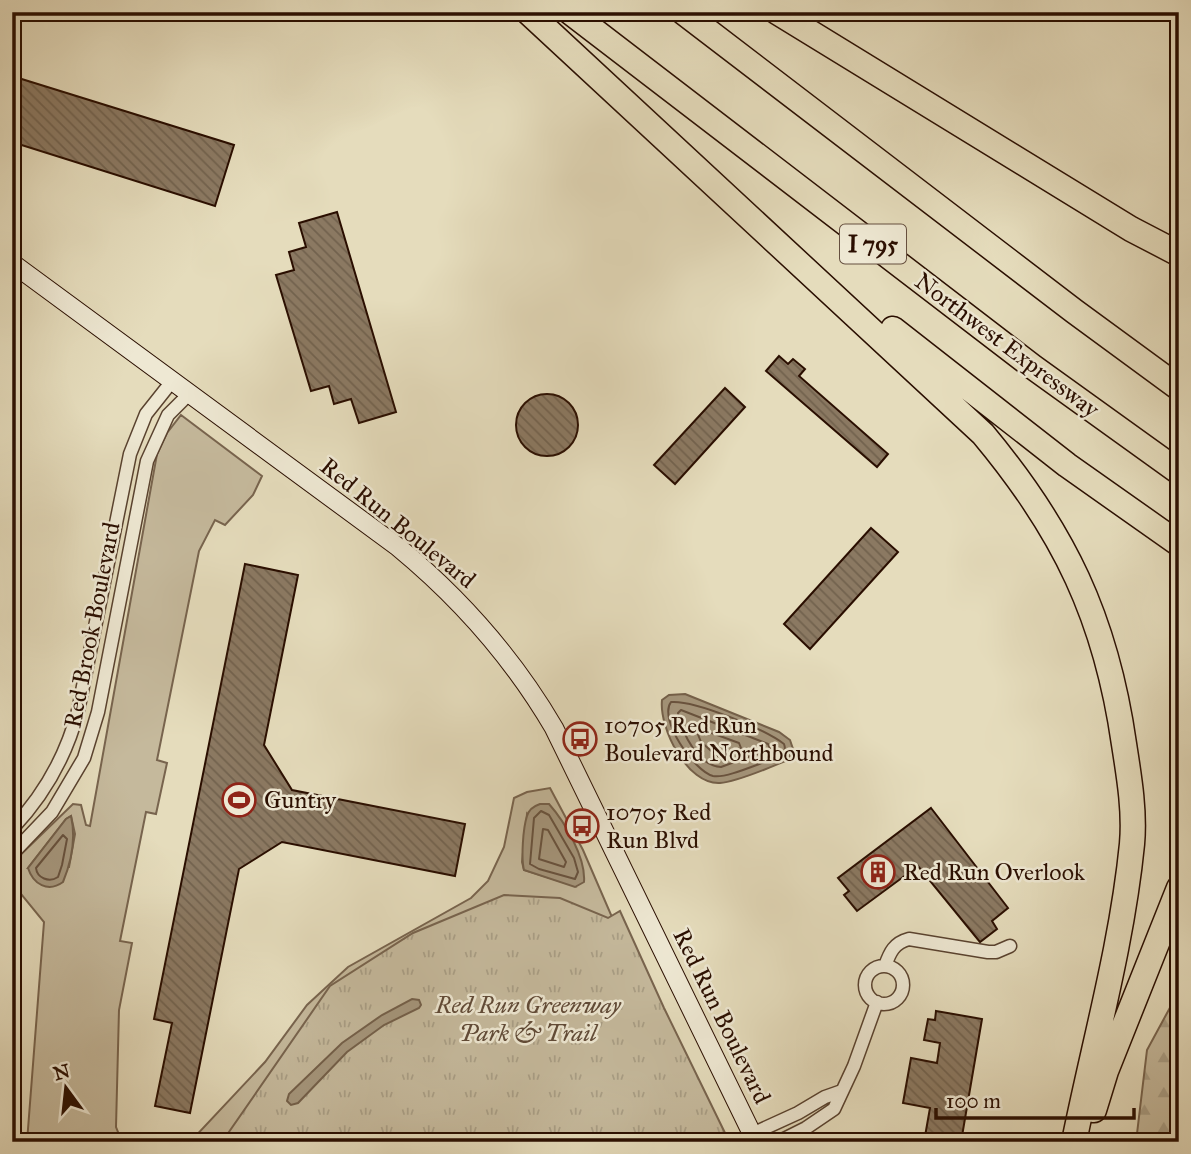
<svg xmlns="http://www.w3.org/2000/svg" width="1191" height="1154" font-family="'IM FELL Great Primer',serif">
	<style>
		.grass { fill: #c5b99c; stroke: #78644e; stroke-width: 2; fill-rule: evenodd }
		.forest { fill: url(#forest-firs); stroke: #78644e; stroke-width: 2 }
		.park { fill: url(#park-tufts); stroke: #78644e; stroke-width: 2 }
		.water { fill: #a5967c; stroke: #74604a; stroke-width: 2 }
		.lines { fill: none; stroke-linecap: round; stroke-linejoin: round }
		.shore { stroke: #68523e; stroke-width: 2 }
		.building { fill: url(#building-back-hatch); stroke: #2a0e00; stroke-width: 2 }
		.minor-casing { stroke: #59422f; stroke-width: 15 }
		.secondary-casing { stroke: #2a0e00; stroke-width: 20 }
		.motorway-casing { stroke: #2a0e00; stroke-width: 27 }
		.minor { stroke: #eee8d3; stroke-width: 12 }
		.secondary { stroke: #eee8d3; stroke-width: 18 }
		.motorway { stroke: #e5dcbc; stroke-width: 24 }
		.labels { text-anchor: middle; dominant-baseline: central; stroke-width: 5; stroke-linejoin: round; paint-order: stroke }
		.shield { fill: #eee8d3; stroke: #654f3f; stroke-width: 2 }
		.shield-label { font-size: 23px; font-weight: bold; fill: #2a0e00 }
		.street-label { font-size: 24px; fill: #2a0e00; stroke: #eee8d3 }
		.poi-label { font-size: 24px; fill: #2a0e00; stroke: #eee8d3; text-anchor: start }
		.park-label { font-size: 24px; font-style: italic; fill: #604a37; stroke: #eee8d3 }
	</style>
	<defs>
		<pattern id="forest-firs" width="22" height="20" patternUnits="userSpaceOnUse" patternTransform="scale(1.75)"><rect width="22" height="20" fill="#c5b99c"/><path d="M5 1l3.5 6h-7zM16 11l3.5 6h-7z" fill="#a99e85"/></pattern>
		<pattern id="park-tufts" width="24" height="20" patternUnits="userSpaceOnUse" patternTransform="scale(1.75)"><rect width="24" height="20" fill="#c5b99c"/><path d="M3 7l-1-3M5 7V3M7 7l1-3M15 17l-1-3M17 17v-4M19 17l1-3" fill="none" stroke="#a99e85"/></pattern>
		<pattern id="building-back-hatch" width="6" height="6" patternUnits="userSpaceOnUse" patternTransform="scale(1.75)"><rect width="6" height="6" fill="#8b7962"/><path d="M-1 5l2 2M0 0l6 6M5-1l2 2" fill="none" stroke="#72624e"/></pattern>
	</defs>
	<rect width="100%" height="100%" fill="#e5dcbc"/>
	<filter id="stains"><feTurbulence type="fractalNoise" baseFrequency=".00286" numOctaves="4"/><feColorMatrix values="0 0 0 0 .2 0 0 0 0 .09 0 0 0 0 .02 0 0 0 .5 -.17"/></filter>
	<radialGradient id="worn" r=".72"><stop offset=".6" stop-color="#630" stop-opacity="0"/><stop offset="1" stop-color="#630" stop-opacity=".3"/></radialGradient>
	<path class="grass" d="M181,415L262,476L253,495L225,525L215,520L199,551L157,760L167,763L156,814L146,812L120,941L132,943L119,1010L116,1127L122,1142H27L44,922L12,883V863L73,804L81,805L86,825L90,826L157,454L167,433ZM71,816L75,834L69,867L28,868L66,819Z
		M550,788L583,850L631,961L511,897L334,1142H190L265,1062L307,1005L348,967L471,898L488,881L504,847L514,798L527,792ZM527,814L575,886L524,870L522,862Z"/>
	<path class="forest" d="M1179,991V1142H1136L1147,1050Z"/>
	<path class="park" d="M504,895L560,898L608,918L620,911L664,1008L726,1135L716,1142H222L330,986L413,933Z"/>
	<path class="water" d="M685,694L779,732L790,740L793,749L788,760C771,767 737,782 720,783C687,785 659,728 662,700L669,695Z
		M540,804H549C565,822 586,858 584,882L575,887L524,870C521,858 523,828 527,816C529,809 534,806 540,804Z
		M71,816C76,838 72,860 63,882C48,893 33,884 28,868L66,819Z
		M412,999L419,1000L421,1005L419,1008L384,1025L347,1052L298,1103L291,1105L287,1101L289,1094L342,1043L382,1015Z"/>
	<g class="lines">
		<path class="shore" d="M671,702C695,700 764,729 784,744C787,752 782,755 776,758C762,762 726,779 713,776C694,771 658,719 671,702Z
			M681,710L768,744L770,749L721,767C698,766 682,733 678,713Z
			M698,728L739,743L741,748L717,756L701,742L697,732Z
			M541,811L549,815L574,858L578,872L575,879L539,869L530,864L534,818Z
			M543,829L548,830L566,862L564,867L539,859Z
			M63,835L67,839L62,865L58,877C49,883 37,878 36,868Z"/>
	</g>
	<path class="building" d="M12,76L234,145L215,206L12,142Z
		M337,212L396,412L359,423L351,399L334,404L329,386L311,391L276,275L294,270L289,252L306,247L299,223Z
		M779,356L788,364L793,359L805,369L799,376L888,454L877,467L766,371Z
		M725,388L745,407L675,484L654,465Z
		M516 425a31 31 0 1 1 62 0a31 31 0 1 1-62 0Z
		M871,528L898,552L810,649L784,624Z
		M245,564L298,575L264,745L292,790L465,824L455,876L282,842L239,869L190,1113L155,1106L172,1023L154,1019Z
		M931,808L1008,908L992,921L997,929L980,942L918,866L857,911L844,895L849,891L838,878Z
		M936,1011L982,1019L961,1142H924L930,1108L903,1103L911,1058L937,1063L940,1043L924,1040L928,1019L935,1020Z"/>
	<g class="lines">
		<defs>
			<path id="minor" d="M12,829C45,794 66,757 78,711L130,454L146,414L173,380
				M12,854L52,812L84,758L98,712L147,461L168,415L190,393
				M885,966C890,952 894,943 909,939L988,952H996L1010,946
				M865 985a19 19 0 1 1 38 0a19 19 0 1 1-38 0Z
				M752,1134L798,1113L825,1097L842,1091
				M778,1142L806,1128L834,1109L854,1066L877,1002"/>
			<path id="secondary" d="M12,263L398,547C461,599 513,658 554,728L756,1142"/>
			<path id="motorway" d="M528,12L983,434C1064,531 1106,618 1124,744C1129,776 1135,811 1132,844C1122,945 1094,1043 1074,1142
				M570,12L1033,367L1179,472
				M683,12L1074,311L1179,388
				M777,12L1131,229L1179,254
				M893,329L1067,465L1179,544
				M1094,1110L1106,1071L1179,888"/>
		</defs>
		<use href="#minor" class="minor-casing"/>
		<use href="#secondary" class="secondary-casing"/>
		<use href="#motorway" class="motorway-casing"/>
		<use href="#minor" class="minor"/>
		<use href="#secondary" class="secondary"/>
		<use href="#motorway" class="motorway"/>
	</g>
	<defs>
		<symbol id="bus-ring" viewBox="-11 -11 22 22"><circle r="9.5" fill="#eee8d3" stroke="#8f2418" stroke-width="1.5"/><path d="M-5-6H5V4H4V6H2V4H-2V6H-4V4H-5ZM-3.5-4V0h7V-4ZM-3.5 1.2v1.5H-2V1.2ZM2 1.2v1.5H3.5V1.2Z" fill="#8f2418"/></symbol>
		<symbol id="stadium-ring" viewBox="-11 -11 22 22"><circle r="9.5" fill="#eee8d3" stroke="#8f2418" stroke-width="1.5"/><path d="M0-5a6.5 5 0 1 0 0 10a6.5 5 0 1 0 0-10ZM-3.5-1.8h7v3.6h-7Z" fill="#8f2418"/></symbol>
		<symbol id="building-ring" viewBox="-11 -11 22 22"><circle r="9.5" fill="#eee8d3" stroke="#8f2418" stroke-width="1.5"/><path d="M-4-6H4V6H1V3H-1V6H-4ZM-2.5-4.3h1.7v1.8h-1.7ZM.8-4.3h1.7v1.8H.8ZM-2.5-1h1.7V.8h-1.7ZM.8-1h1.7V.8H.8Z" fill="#8f2418"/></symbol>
	</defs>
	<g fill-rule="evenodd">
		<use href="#bus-ring" x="561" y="720" width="38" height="38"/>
		<use href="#stadium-ring" x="220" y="781" width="38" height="38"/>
		<use href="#bus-ring" x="563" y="807" width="38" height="38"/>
		<use href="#building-ring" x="859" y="853" width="38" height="38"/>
	</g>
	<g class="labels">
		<rect class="shield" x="840" y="224.5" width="66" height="39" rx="5"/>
		<g class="shield-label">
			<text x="873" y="244">I 795</text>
		</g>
		<g class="street-label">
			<text transform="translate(1007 345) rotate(37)">Northwest Expressway</text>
			<text transform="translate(398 523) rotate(39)">Red Run Boulevard</text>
			<text transform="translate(92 625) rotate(-79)">Red Brook Boulevard</text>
			<text transform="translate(722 1016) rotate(64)">Red Run Boulevard</text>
		</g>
		<g class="poi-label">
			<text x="604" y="725">10705 Red Run<tspan x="604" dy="28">Boulevard Northbound</tspan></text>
			<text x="264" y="800">Guntry</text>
			<text x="606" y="812">10705 Red<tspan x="606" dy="28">Run Blvd</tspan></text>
			<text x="903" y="872">Red Run Overlook</text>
		</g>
		<g class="park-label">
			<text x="528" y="1005">Red Run Greenway<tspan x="528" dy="28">Park &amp; Trail</tspan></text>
		</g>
	</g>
	<rect width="1191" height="1154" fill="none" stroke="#e5dcbc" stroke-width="42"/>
	<rect x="14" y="14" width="1163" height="1126" fill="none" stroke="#2a0e00" stroke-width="3.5"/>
	<rect x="21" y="21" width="1149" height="1112" fill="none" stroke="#2a0e00" stroke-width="2"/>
	<g transform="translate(66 1088) rotate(345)" stroke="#eee8d3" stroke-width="5" paint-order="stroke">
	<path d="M0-5L12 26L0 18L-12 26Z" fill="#2a0e00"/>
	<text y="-10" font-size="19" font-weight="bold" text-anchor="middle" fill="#2a0e00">N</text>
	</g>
	<path d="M936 1108v10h198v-10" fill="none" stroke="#2a0e00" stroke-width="3.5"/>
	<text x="946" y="1108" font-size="21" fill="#2a0e00" stroke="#eee8d3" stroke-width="5" paint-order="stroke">100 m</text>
	<rect width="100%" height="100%" filter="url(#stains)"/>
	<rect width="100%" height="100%" fill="url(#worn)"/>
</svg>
